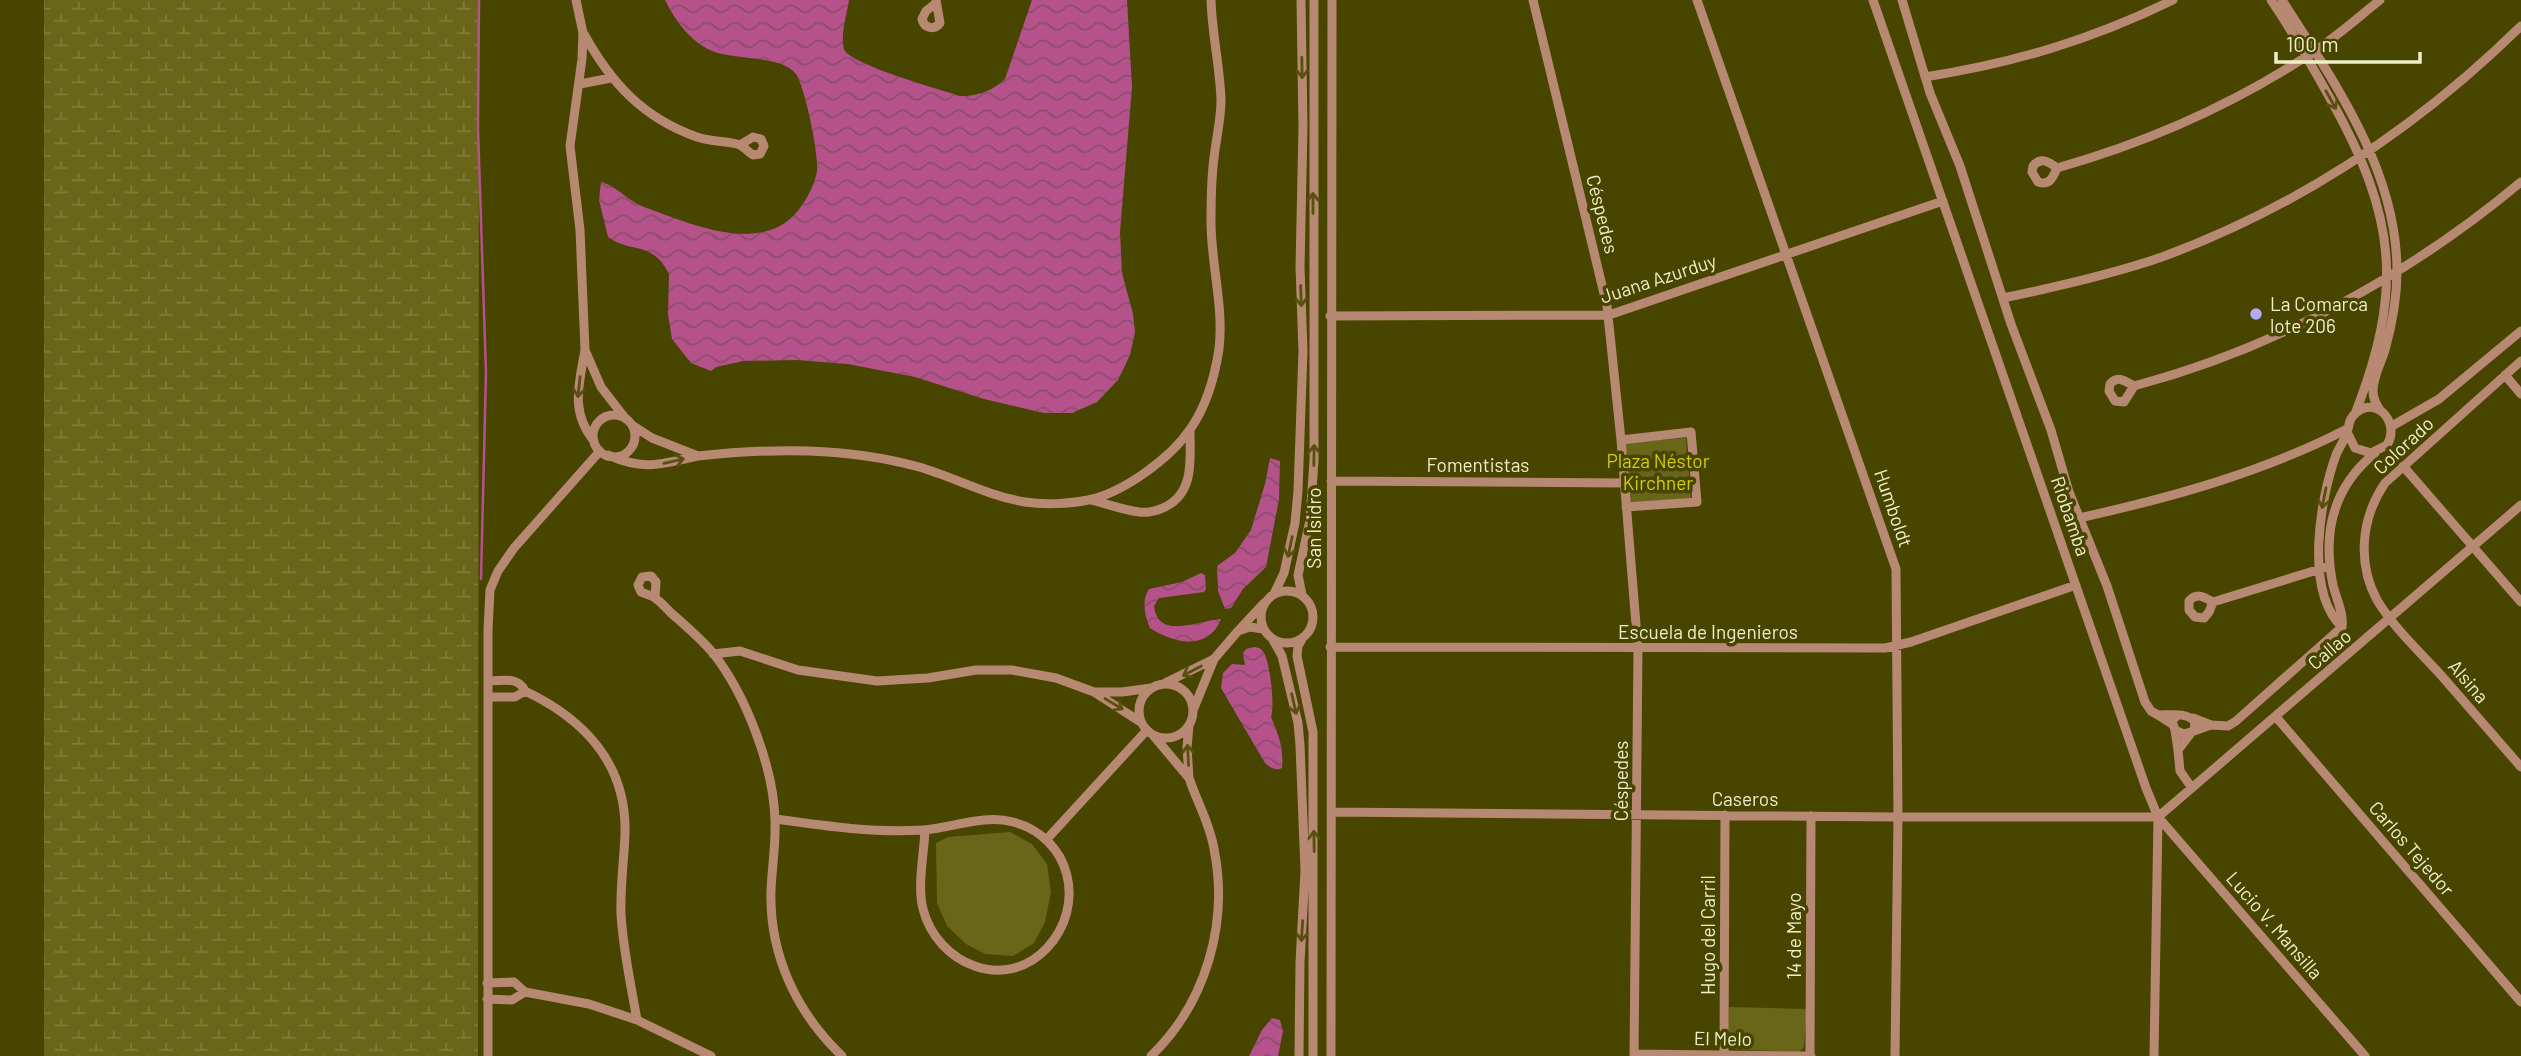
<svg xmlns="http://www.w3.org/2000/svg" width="2521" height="1056" font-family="Barlow,sans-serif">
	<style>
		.green { fill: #69661a }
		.wetland { fill: url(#wetland-marsh) }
		.water { fill: url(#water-waves) }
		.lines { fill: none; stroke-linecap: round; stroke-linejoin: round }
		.stream { stroke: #b6528b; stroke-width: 2.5 }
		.street { stroke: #b78973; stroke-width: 9 }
		.oneway { stroke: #594f11 }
		.poi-dot { fill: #b3adf9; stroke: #484500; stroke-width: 2.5 }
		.labels { text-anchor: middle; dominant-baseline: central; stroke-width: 7; stroke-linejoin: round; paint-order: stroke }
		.street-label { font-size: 19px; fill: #efefc7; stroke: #484500 }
		.poi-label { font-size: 19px; fill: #efefc7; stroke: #484500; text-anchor: start }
		.park-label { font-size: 19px; fill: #d3cd11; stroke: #484500 }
	</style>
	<defs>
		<pattern id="wetland-marsh" width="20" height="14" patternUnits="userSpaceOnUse" patternTransform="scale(1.75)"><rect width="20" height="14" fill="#69661a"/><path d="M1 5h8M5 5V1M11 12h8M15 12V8" fill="none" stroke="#7f7c3a"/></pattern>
		<pattern id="water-waves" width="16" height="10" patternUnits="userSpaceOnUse" patternTransform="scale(1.75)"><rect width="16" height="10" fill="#b6528b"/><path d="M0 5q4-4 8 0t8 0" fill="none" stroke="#8a4e6b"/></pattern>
	</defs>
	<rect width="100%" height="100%" fill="#484500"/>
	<path class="green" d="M1686,438L1691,498L1630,503L1625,443Z
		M1010,832L1032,844L1047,864L1051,892L1045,922L1034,943L1013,956L985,954L966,944L947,926L937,903L936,843L948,837Z
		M1729,1007L1807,1009L1804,1047L1799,1052L1732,1049L1728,1045Z"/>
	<path class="wetland" d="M44,0H479L478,1056H44Z"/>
	<path class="water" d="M665,0H849C847,14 840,35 844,49C848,64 942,90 960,96C976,97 994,90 1005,79L1032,0H1127L1132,87L1120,232L1122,273L1133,314L1135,332L1130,355L1118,380L1097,402L1072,413H1044L984,399L915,377L848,364L796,360L743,361L716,367L711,371L691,363L672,339L668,315L669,274C652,240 632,254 608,237L599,200L601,182C617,186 630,203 647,208C693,225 768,258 802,205C809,195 815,183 817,171C819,155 805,87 796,74C780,54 733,61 710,50C689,40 675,20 665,0Z
		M1270,458L1280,461L1279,499L1266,567L1243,589L1231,608L1225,609L1218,591L1217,566L1235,553L1251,530L1265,484Z
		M1201,573L1205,575L1206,589L1204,592L1159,598L1154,606C1158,641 1201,620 1221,619C1208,652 1173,643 1150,628C1145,616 1141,601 1149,589L1182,582Z
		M1254,647C1260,648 1261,648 1264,653C1270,662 1275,706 1271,717C1278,734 1284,747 1282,768C1275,771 1271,768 1265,763L1221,688L1223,673L1232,664L1245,665L1243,653L1246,649Z
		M1272,1018L1280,1020L1283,1031L1278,1056H1249L1262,1030Z"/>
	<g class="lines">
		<path class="stream" d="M479,0L478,129L486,373L481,579"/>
		<path class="street" d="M576,0L583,33L582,59L570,146L580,230L585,350
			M1533,0L1607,306L1621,440L1638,649L1634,1056
			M1697,0L1896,569L1898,817L1895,1056
			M1873,0L2146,788L2158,817L2154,1056
			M1902,0L1930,93L1960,166L2011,324L2051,430L2069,492L2107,586L2145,702L2151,711L2158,715
			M2271,0C2293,32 2312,66 2331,100C2396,217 2404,288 2355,414
			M2282,0C2334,82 2397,170 2397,271C2397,298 2392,325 2385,350C2381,363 2373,377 2373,391C2373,399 2376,404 2380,410
			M935,4L926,11L922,19C924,28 934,31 940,23L936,0
			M584,34C611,83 643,118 697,137C710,142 730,141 740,145C744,147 748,152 753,155L760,154L764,146L761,139L753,137L740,145
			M1925,77C2014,63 2091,40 2173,0
			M580,84L611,78
			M2057,168C2053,177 2050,186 2038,182L2032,172L2033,166C2041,156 2049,162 2057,168C2145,143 2230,106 2307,56C2333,40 2356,19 2380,0
			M2003,298C2056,287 2110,275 2162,257C2298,207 2418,127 2521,26
			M1330,316L1609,315L1943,201
			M2521,361L2385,483C2361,518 2357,563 2377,600C2393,627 2419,651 2440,674C2467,705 2494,736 2521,767
			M2505,375L2521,394
			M2134,386L2124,402L2115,401L2109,391L2110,384C2118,375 2125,381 2134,386C2274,349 2410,275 2521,182
			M593 436a21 21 0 1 1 42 0a21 21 0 1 1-42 0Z
			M2392,426L2439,399L2521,331
			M1621,440L1691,432L1697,502L1626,507
			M594,441C570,412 579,384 585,350L601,387L625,418
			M608,455C645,471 660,464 698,456L652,438L632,425
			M698,456C772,448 846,447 919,467C954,477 988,496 1025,502C1044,505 1069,504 1088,500C1123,493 1171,458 1191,428C1206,406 1215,375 1219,349C1224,307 1211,264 1211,222C1211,201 1211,179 1214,158C1216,139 1221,120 1221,100C1220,67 1212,34 1211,0
			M2403,466L2521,602
			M1331,481L1624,483
			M1091,500C1107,504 1123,510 1139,512C1148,513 1157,511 1165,507C1195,492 1190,459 1190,430
			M2079,518C2170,498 2264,472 2347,429
			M1261 617a26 26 0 1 1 52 0a26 26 0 1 1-52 0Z
			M1274,594L1284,573L1295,523L1298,491L1303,351L1300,267L1303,127L1301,0
			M1302,595L1298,575L1310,520L1314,460V0
			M655,598L656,582L651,576L642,577L638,585L641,592C645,594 651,595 655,598C661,602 666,608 671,613C685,625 701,639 713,653C746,695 774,768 775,821C776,844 772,867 771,890C769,954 796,1012 842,1056
			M2213,602L2209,612L2204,618L2195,617L2189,610V601C2197,592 2204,597 2213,602L2330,566
			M2342,627C2304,591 2320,499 2336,455C2339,448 2343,442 2346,436C2350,427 2347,419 2357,412C2379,396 2400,425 2387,445L2371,453L2355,448L2348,434
			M2342,627C2344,613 2336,598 2333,585C2322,532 2333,487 2375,453
			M1263,629L1250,627L1238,631L1264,603
			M1302,639L1298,646L1297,656L1313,732V1056
			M1273,640L1282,656L1298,723L1300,745L1305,871L1300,962L1299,1056
			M1330,647L1885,648L1911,642L2076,585
			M713,654L740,651L798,670L877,681L928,678L976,670H1012L1056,678L1094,692
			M1214,659L1238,631
			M1165,683L1214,659L1194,708
			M1139 711a27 27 0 1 1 54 0a27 27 0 1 1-54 0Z
			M525,691C584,719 627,764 625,834C624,861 620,887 621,914C623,950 631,985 637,1020
			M489,697H515L525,691C518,676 503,681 489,681
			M2276,717L2521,1002
			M2193,718L2211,725L2194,731
			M1142,723L1094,692H1122L1151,688
			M2172,724L2158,715C2171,715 2187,712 2195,722L2194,731L2184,734L2175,730L2172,721L2177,715
			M2211,725L2228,726L2236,721L2342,627
			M2175,730L2178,750L2191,733
			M1153,735L1189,778L1187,747L1189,726
			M2178,750L2180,771L2192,788
			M1331,812L1898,817H2158
			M2158,817L2521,505
			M2158,817L2365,1056
			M775,819C825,826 873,833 923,830C951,828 985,814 1013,822C1071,837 1087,905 1047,948C1005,993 937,964 923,909C917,885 924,855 925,830
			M1047,839L1147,730
			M487,983L514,982L525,992L589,1004L637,1020L711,1056
			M487,999L512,1000L525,992
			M1634,1054L1811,1056
			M1724,1055L1725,815
			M488,1056V630L490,590L498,571L514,548L600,451
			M1151,1056C1206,1003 1229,923 1214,849C1210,824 1197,802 1189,778
			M1331,1056L1332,0
			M1810,1056L1811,816"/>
	</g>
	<defs><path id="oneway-shaft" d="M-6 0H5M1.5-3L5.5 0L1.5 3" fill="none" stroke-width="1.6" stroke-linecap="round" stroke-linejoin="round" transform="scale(1.75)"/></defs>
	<g class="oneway">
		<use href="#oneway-shaft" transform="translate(1302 68) rotate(89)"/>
		<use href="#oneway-shaft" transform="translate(2331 100) rotate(61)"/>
		<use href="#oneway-shaft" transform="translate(1313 203) rotate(-90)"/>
		<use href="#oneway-shaft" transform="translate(1301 296) rotate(88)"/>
		<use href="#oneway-shaft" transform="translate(579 387) rotate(96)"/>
		<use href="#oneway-shaft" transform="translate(1314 455) rotate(-89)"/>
		<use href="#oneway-shaft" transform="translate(674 461) rotate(-13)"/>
		<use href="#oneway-shaft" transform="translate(2324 498) rotate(101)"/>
		<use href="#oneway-shaft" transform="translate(1290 547) rotate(102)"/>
		<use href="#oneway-shaft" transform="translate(1192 671) rotate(152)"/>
		<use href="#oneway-shaft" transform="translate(1114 704) rotate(31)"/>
		<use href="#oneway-shaft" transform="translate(1294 704) rotate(77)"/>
		<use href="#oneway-shaft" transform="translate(1188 755) rotate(-93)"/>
		<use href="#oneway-shaft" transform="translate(1314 841) rotate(-91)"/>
		<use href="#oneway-shaft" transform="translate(1302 931) rotate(94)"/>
	</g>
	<circle class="poi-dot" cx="2256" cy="314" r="7"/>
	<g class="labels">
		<g class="street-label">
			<text transform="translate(1603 214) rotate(76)">Céspedes</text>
			<text transform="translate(1658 278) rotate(-18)">Juana Azurduy</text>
			<text transform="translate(2403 445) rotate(-43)">Colorado</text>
			<text x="1478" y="464">Fomentistas</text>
			<text transform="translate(1894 508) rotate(71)">Humboldt</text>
			<text transform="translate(2071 516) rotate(71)">Riobamba</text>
			<text transform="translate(1313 528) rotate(-90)">San Isidro</text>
			<text x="1708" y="631">Escuela de Ingenieros</text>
			<text transform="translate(2329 649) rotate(-41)">Callao</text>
			<text transform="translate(2469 681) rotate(49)">Alsina</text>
			<text transform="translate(1620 781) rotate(-90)">Céspedes</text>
			<text x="1745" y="798">Caseros</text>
			<text transform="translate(2412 848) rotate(49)">Carlos Tejedor</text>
			<text transform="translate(2275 925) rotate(49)">Lucio V. Mansilla</text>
			<text transform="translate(1707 935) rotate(-90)">Hugo del Carril</text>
			<text transform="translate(1793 936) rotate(-90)">14 de Mayo</text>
			<text transform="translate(1723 1038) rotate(1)">El Melo</text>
		</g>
		<g class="poi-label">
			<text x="2270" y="303">La Comarca<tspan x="2270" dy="22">lote 206</tspan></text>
		</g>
		<g class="park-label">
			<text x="1658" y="460">Plaza Néstor<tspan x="1658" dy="22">Kirchner</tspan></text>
		</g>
	</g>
	<path d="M2276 52v10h144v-10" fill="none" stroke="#efefc7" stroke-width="3.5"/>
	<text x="2286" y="52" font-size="21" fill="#efefc7" stroke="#484500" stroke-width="5" paint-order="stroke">100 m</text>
</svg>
